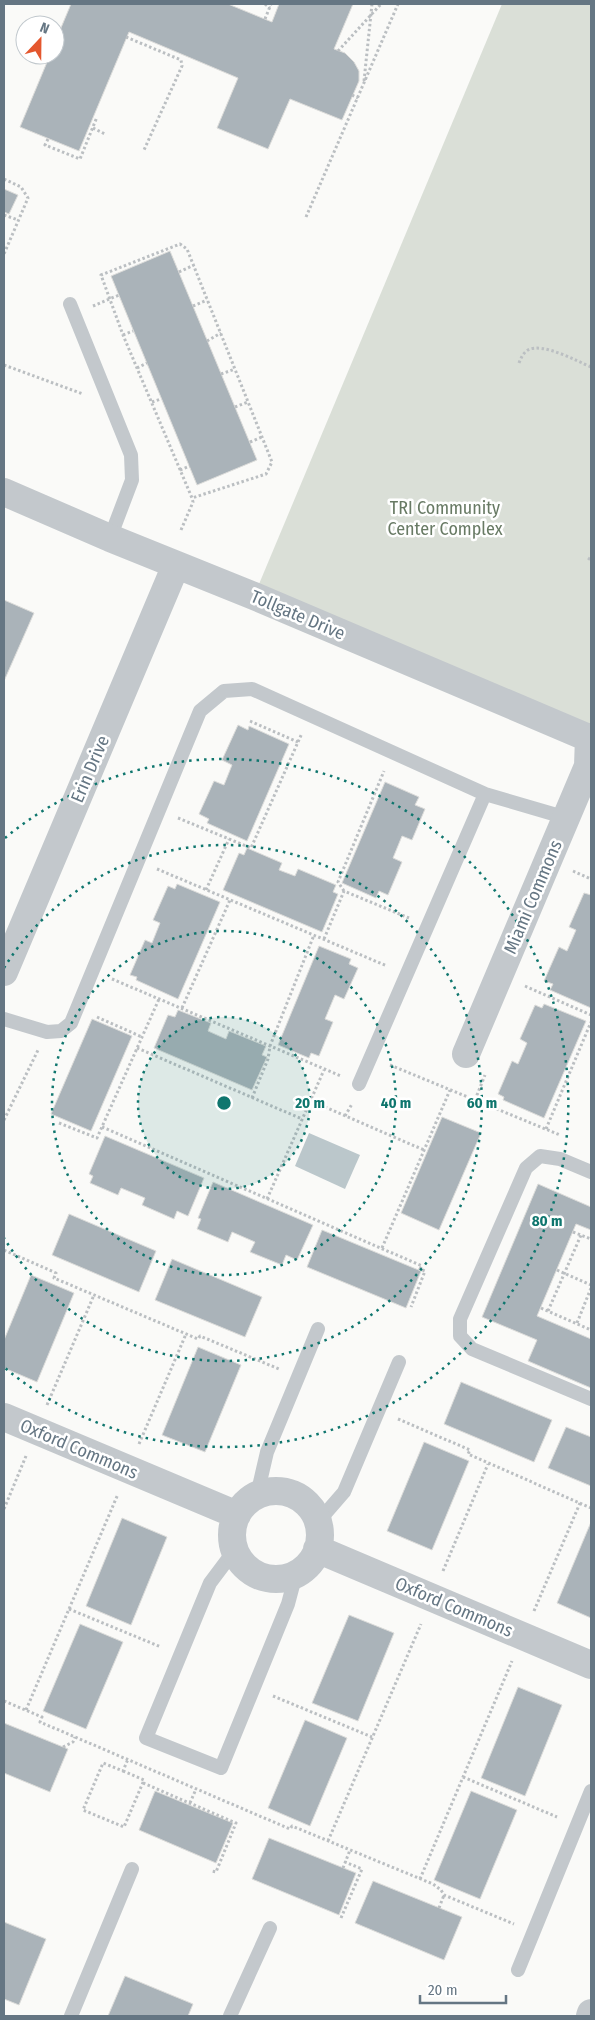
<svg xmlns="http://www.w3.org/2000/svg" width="595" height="2020" font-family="'Fira Sans Condensed',sans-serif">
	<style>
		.green { fill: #dadfd7 }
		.water { fill: #bbc7cb }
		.building { fill: #aab3b9; stroke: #dcdcda }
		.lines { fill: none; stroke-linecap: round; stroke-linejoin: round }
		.path { stroke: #bbbfc2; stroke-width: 3; stroke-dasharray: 2.5 2.5; stroke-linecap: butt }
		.lane { stroke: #c3c8cc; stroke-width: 14 }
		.street { stroke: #c3c8cc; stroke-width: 28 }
		.ring { fill: none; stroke: #0f766e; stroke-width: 2.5; stroke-dasharray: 2.5 5 }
		.labels { text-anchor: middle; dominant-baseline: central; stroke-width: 5; stroke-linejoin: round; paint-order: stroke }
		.park-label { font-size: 18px; fill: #687a64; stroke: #fff }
		.street-label { font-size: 18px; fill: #657683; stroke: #fff }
		.centre { fill: #0f766e; stroke: #fff; stroke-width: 2.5 }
		.ring-label { font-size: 15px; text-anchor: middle; font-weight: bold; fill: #0f766e; stroke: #fff; stroke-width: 5; stroke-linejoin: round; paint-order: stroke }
	</style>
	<rect width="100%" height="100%" fill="#fafaf8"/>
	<path class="green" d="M502,4H591V739L254,596Z"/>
	<path class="water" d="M309,1133L360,1155L345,1189L295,1166Z"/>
	<path class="building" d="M71,4H228L272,22L279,4H353L334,49L345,53L354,62L359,71V81L342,120L290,99L268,149L217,128L238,78L129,32L79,151L20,127L50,55H55V42Z
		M4,189L18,195L9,214L4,212Z
		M170,251L257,460L197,485L111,276Z
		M4,600L34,613L4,681Z
		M238,725L248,730L249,726L289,744L247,841L207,823L209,819L199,814L214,781L224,785L232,765L222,760Z
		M385,782L419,797L415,805L425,809L412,840L402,836L393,858L402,862L388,895L379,891L376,898L342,883Z
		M247,848L282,863L279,870L295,876L298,869L336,885L333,892L338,894L322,932L223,890L239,853L244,855Z
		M177,884L220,902L178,999L136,980L137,977L130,975L145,940L152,943L160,923L153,920L168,886L175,889Z
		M584,893L591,895V1008L550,990L553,984L544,981L559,947L567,951L576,930L569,927Z
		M319,946L351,959L349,964L358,968L344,999L335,995L325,1019L333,1022L319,1056L311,1053L309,1058L278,1045Z
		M544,1004L586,1021L544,1118L503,1100L504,1097L498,1094L512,1061L518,1064L527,1043L520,1039L535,1005L542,1008Z
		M178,1010L211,1023L208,1031L226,1039L229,1031L266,1046L262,1055L267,1057L252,1090L154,1048L168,1015L175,1017Z
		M92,1019L132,1036L91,1131L51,1114Z
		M442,1117L481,1133L439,1230L401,1213Z
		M105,1136L204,1178L188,1216L177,1211L174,1219L142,1205L145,1198L121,1188L118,1195L90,1183L93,1176L89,1174Z
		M213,1182L313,1225L297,1260L286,1255L282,1265L250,1252L255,1242L232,1232L228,1242L197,1229L201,1219L198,1218Z
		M538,1184L591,1207V1230L576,1224L537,1316L591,1339V1388L528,1361L537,1340L482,1317Z
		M69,1214L156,1251L139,1292L52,1255Z
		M322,1230L421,1271L406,1308L307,1267Z
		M172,1259L262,1297L245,1337L155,1300Z
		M31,1275L74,1293L37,1382L4,1368V1340Z
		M198,1347L241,1365L205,1452L162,1435Z
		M461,1382L552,1420L534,1462L444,1424Z
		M566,1427L591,1437V1486L548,1468Z
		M424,1442L469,1461L432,1550L387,1531Z
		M122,1518L167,1537L131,1625L86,1606Z
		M591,1522V1618L557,1603Z
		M349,1615L394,1633L358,1721L312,1703Z
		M80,1624L123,1642L86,1729L43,1711Z
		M518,1687L562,1705L525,1796L481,1778Z
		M305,1720L347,1738L310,1826L268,1808Z
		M4,1723L68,1749L50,1792L4,1773Z
		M155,1791L233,1823L216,1863L139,1830Z
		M471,1791L517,1810L480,1899L434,1880Z
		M269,1838L356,1873L339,1915L252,1879Z
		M373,1881L462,1917L444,1960L355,1923Z
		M4,1922L46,1939L19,2005L4,1999Z
		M125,1976L193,2004L188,2016H108Z"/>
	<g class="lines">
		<path class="path" d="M265,4L270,8
			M265,19L271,4
			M126,37L181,60L182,66L144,150
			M338,51L381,4
			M364,81L372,4
			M352,95L358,98
			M93,128L105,134
			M48,139L45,145L80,159L97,117
			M4,179L21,187L28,198L4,254
			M4,215L18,220
			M306,217L398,4
			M179,272L194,265
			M93,306L119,295
			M193,306L207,300
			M123,335L133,331
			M207,341L221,333
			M519,363C521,358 523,353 528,350C542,342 577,361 591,367
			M4,365L83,394
			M137,368L147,363
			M221,374L235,369
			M152,402L161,399
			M235,407L248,402
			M250,442L262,437
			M180,470L190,466
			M181,530L193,502L192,498L123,335L101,275L180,244L187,249L272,462L266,474L192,498
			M588,558L591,560
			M250,721L298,742
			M178,818L251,848L302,733
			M157,869L387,966
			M573,871L591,879
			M206,890L229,839
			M344,891L338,882L384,771
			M324,939L344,891L409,918
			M112,979L341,1076
			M525,986L591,1015
			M182,1008L230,900
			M97,1017L142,1037
			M137,1048L302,1119
			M390,1065L560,1135
			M252,1098L268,1059L270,1046L314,935
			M475,1100L485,1075
			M311,1101L424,1150
			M345,1116L352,1104
			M4,1120L38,1050
			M59,1123L97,1138L159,999
			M102,1127L422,1266L420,1269L425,1271L411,1307
			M546,1129L591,1022
			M267,1199L324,1070
			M573,1232L591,1239
			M382,1248L450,1090
			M4,1250L56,1273L54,1278L198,1339L200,1336L279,1369
			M557,1270L591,1285
			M541,1308L591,1330
			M548,1311L581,1235
			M577,1323L591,1288
			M47,1405L94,1295
			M398,1419L470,1450L468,1454L591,1508
			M139,1444L186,1334
			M4,1509L26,1456
			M443,1571L488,1464
			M69,1609L161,1647
			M534,1611L580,1503
			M273,1696L372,1737
			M4,1701L42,1717L40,1722L290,1829L292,1826L433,1884L441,1890L444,1895L514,1924
			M26,1710L118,1494
			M63,1747L73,1742L75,1737
			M123,1771L144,1780L124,1827L83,1810L103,1763L123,1771L128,1759
			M463,1777L557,1817
			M143,1783L236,1823L216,1872L211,1871
			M190,1803L196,1789
			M328,1841L421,1624
			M343,1868L350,1850
			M420,1879L512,1661
			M439,1908L444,1895
			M341,1918L362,1869L345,1862"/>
		<path class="lane" d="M70,304L131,455L132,480L110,538
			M4,1019L47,1032L61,1031L71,1023L200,711L224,691L252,689L485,794L567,818
			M359,1084L485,794
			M591,1172L560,1159L540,1156L526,1168L460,1319V1336L472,1349L591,1399
			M257,1495L267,1452L318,1329
			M317,1523L344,1492L399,1362
			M234,1551L210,1583L146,1738L221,1768L288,1604L296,1574
			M518,1970L591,1791
			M71,2016L132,1869
			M230,2016L270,1928"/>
		<path class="street" d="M4,492L110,538L254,596L591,739
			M4,972L176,565
			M466,1054L588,766L589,737
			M4,1417L237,1515
			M232 1535a44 44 0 1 1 88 0a44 44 0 1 1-88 0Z
			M317,1549L591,1665
			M590,2016L591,2013"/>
	</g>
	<circle cx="224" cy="1103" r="86" fill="#0f766e" fill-opacity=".12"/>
	<g class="ring">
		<circle cx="224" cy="1103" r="86"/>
		<circle cx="224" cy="1103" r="172"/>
		<path d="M4 968A258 258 0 1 1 4 1238"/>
		<path d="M5 838A344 344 0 1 1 5 1368"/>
	</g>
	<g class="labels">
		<g class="park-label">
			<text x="445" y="508">TRI Community<tspan x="445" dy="21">Center Complex</tspan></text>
		</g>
		<g class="street-label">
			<text transform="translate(298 615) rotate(23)">Tollgate Drive</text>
			<text transform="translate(90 769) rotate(-67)">Erin Drive</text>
			<text transform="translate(533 897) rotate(-67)">Miami Commons</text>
			<text transform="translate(79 1449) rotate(23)">Oxford Commons</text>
			<text transform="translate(454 1607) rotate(23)">Oxford Commons</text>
		</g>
	</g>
	<circle cx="224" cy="1103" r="8" class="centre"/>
	<g class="ring-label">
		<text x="310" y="1108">20 m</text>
		<text x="396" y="1108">40 m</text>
		<text x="482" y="1108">60 m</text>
		<text x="547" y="1226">80 m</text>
	</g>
	<rect width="595" height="2020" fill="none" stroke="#657683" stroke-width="10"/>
	<g transform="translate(40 40) rotate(22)"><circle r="24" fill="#ffffff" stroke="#c1c8cd"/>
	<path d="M0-4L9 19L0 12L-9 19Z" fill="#e4572e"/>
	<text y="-8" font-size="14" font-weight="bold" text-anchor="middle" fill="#657683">N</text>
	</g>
	<path d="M420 1995v8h86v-8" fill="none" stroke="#657683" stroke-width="2.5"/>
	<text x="428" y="1995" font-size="15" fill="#657683" stroke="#ffffff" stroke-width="4" paint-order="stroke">20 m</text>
</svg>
